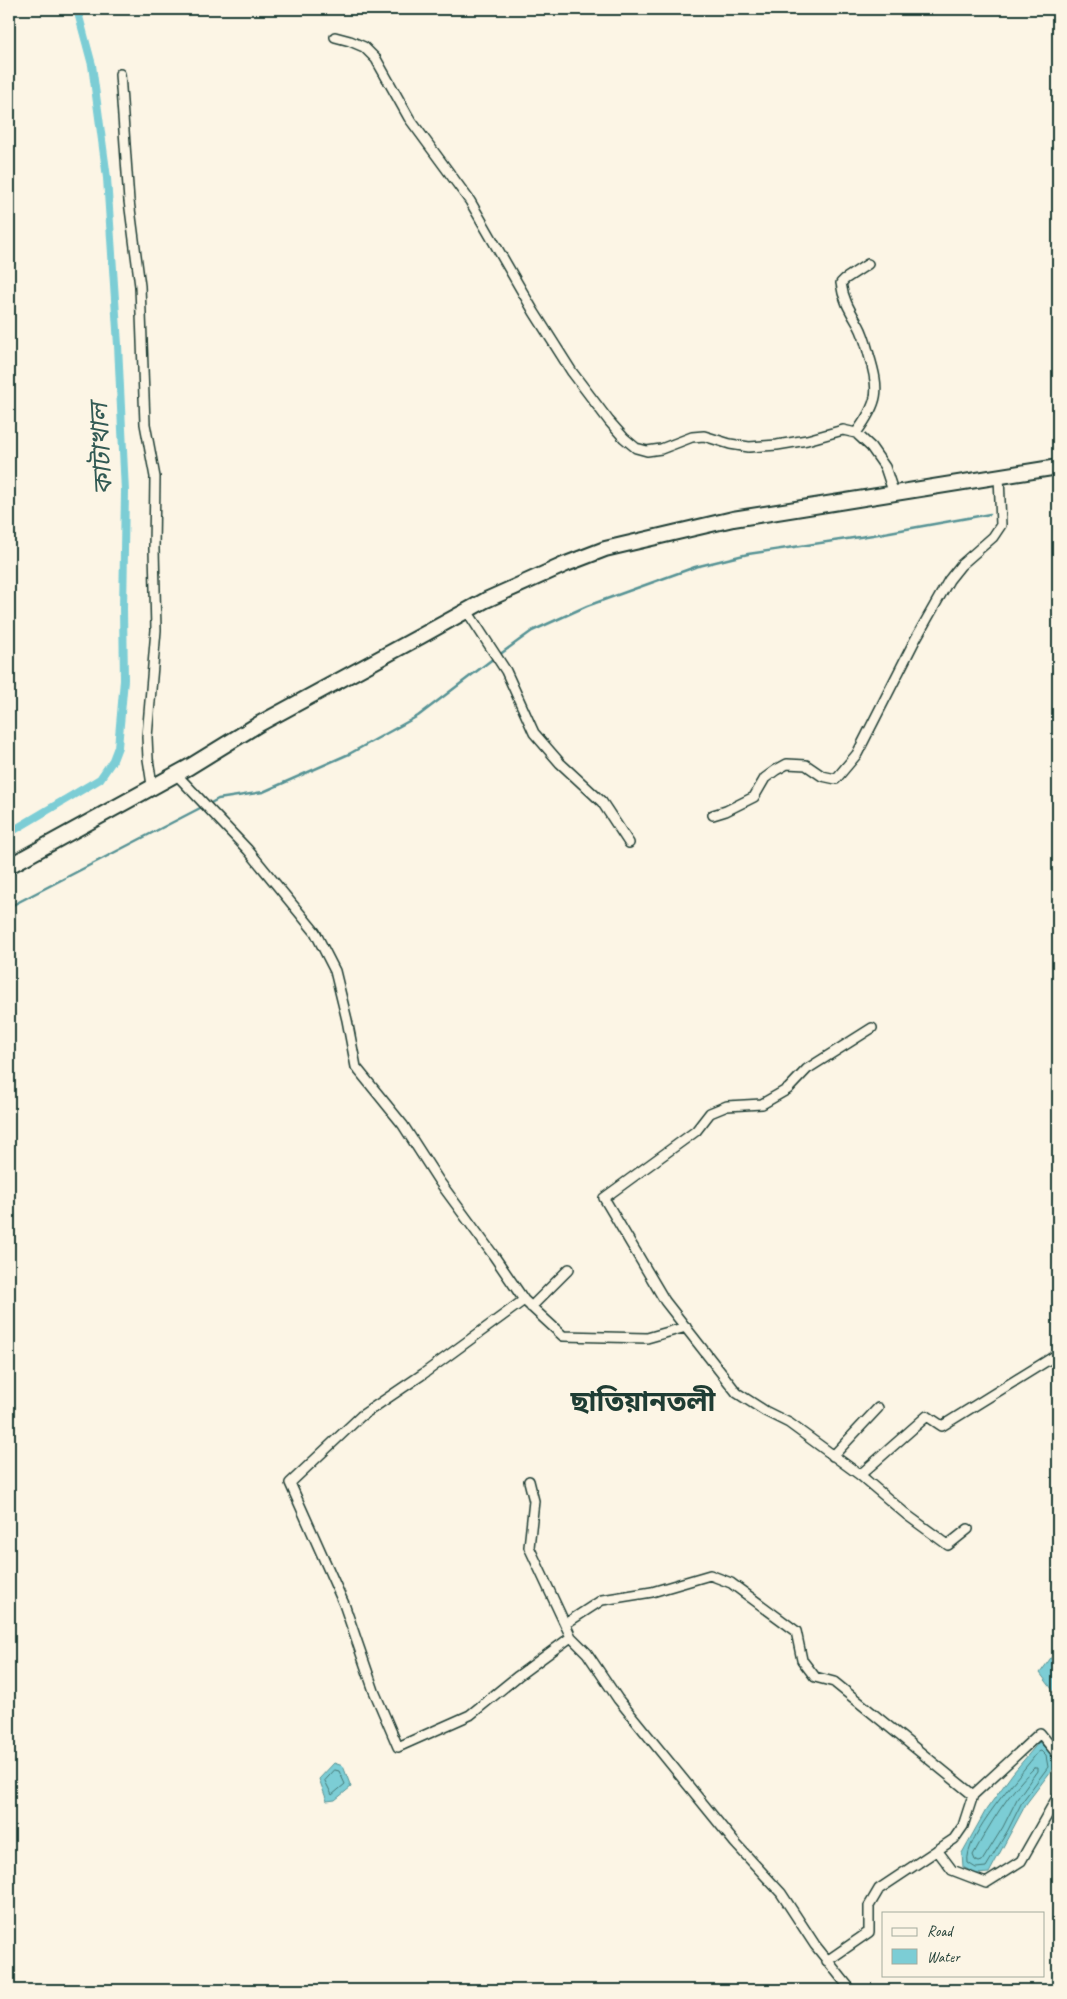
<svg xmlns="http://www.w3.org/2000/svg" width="1067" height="1999" font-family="Caveat,'Noto Sans Bengali',sans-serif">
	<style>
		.water { fill: #7ccdd5; stroke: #579395 }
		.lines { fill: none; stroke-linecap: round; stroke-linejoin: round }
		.shore { stroke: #447774; stroke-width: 1 }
		.stream { stroke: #579395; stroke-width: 2.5 }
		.canal { stroke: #7ccdd5; stroke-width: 8 }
		.street-casing { stroke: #1f3d34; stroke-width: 12 }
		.primary-casing { stroke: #1f3d34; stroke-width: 18 }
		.street { stroke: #fcf5e5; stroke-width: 9 }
		.primary { stroke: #fcf5e5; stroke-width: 14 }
		.labels { text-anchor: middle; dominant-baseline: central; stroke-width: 5; stroke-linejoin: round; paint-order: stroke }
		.water-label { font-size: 26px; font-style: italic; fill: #325a54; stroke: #fcf5e5 }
		.quarter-label { font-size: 28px; font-weight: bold; fill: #1f3d34; stroke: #fcf5e5 }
	</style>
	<rect width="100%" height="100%" fill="#fcf5e5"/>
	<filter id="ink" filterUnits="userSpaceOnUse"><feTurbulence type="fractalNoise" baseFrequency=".02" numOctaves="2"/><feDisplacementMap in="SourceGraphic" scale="10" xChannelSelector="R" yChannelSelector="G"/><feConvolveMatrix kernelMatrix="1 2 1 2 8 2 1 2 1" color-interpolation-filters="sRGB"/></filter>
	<g filter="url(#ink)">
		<path class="water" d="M1058,1648V1697L1040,1673Z
			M1039,1742L1051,1754L1054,1767L1026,1804L989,1873L976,1874L963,1867L962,1853L986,1810L1013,1773Z
			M334,1763L343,1766L351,1787L335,1800L327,1801L319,1779Z"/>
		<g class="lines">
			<path class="shore" d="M1038,1752L1041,1751L1046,1756L1048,1767L1022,1802L1008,1830L986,1867L976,1868L968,1863C963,1837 1021,1774 1038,1752Z
				M1034,1768H1037V1771L1017,1799L1003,1827L982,1861L979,1862L975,1860L973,1855C990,1824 1008,1793 1034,1768Z
				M335,1770L339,1771L345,1784L332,1795L325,1781Z"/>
			<path class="stream" d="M499,655L532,631L587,606L695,567L748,554L873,535L990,514
				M209,804L218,799L263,792L349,754L418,716L494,658
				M9,907L204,806"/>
			<path class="canal" d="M9,833L100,779L113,760L118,747L124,680L123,609L125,492L118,345L107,178L92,65L77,9"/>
			<defs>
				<path id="street" d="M335,37L350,41L364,47L376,59L409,118L470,201L534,312L572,372L609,421L624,438L636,448L647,451L661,449L692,437L704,436L730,444L749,447L777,445L807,440L843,430L856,433L871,447L885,467L894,494
					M120,74L129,201L140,286L145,424L155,477L154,549L156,630L147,737L148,759L152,785
					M856,433C879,402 880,391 869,355C866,344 864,335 859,326C851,312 843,300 841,283L845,279L868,264
					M467,611L506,671L534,733L560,763L602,802L629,843
					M175,773L248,850L315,932L335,971L347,1020L356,1067L403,1125L439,1181L494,1256L524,1300L423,1374L361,1416L290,1483L344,1604L374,1691L398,1747L470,1715L518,1676L571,1637L587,1653L618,1699L735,1843L781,1893L815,1945L851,1990
					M713,815L726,811L754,797L765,778L776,770L787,764L806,765L822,776L836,779L857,754L915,640L949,580L961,565L993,537L1001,525L999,476
					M872,1028L807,1069L788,1089L762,1104L727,1106L710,1113L696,1131L604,1198L665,1301L737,1393L765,1411L789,1423L860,1475L927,1416L942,1426L1058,1354
					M524,1300L563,1336L647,1338L686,1327
					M531,1307L569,1269
					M833,1456L878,1408
					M860,1475L907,1515L948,1545L968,1529
					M529,1481L534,1501L529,1547L565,1624
					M571,1637L565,1624L602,1600L652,1592L710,1575L731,1583L796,1631L802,1660L815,1677L834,1682L973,1795
					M937,1850L952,1870L986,1883L1021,1861L1058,1796
					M827,1961L869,1932V1906L879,1889L954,1839L963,1826L973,1795L1040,1733L1058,1755"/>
				<path id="primary" d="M9,866L189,767L259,724L421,636L486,600L566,564L605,549L733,519L1058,467"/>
			</defs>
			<use href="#street" class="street-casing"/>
			<use href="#primary" class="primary-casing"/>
			<use href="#street" class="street"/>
			<use href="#primary" class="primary"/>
		</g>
	</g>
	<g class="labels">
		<g class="water-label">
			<text transform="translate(101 449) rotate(-93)">কাটাখাল</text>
		</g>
		<g class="quarter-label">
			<text x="643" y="1401">ছাতিয়ানতলী</text>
		</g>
	</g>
	<rect width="1067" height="1999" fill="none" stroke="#fcf5e5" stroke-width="30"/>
	<rect x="15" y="15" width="1037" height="1969" fill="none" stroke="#1f3d34" stroke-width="2" filter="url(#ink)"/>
	<rect x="882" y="1912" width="162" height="65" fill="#fcf5e5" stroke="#a4ab9e"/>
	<rect x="892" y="1928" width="25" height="8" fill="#fcf5e5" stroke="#a4ab9e"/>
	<text x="927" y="1936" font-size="15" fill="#1f3d34">Road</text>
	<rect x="892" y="1949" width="25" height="15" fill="#7ccdd5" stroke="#a4ab9e"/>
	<text x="927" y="1962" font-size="15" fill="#1f3d34">Water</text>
</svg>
